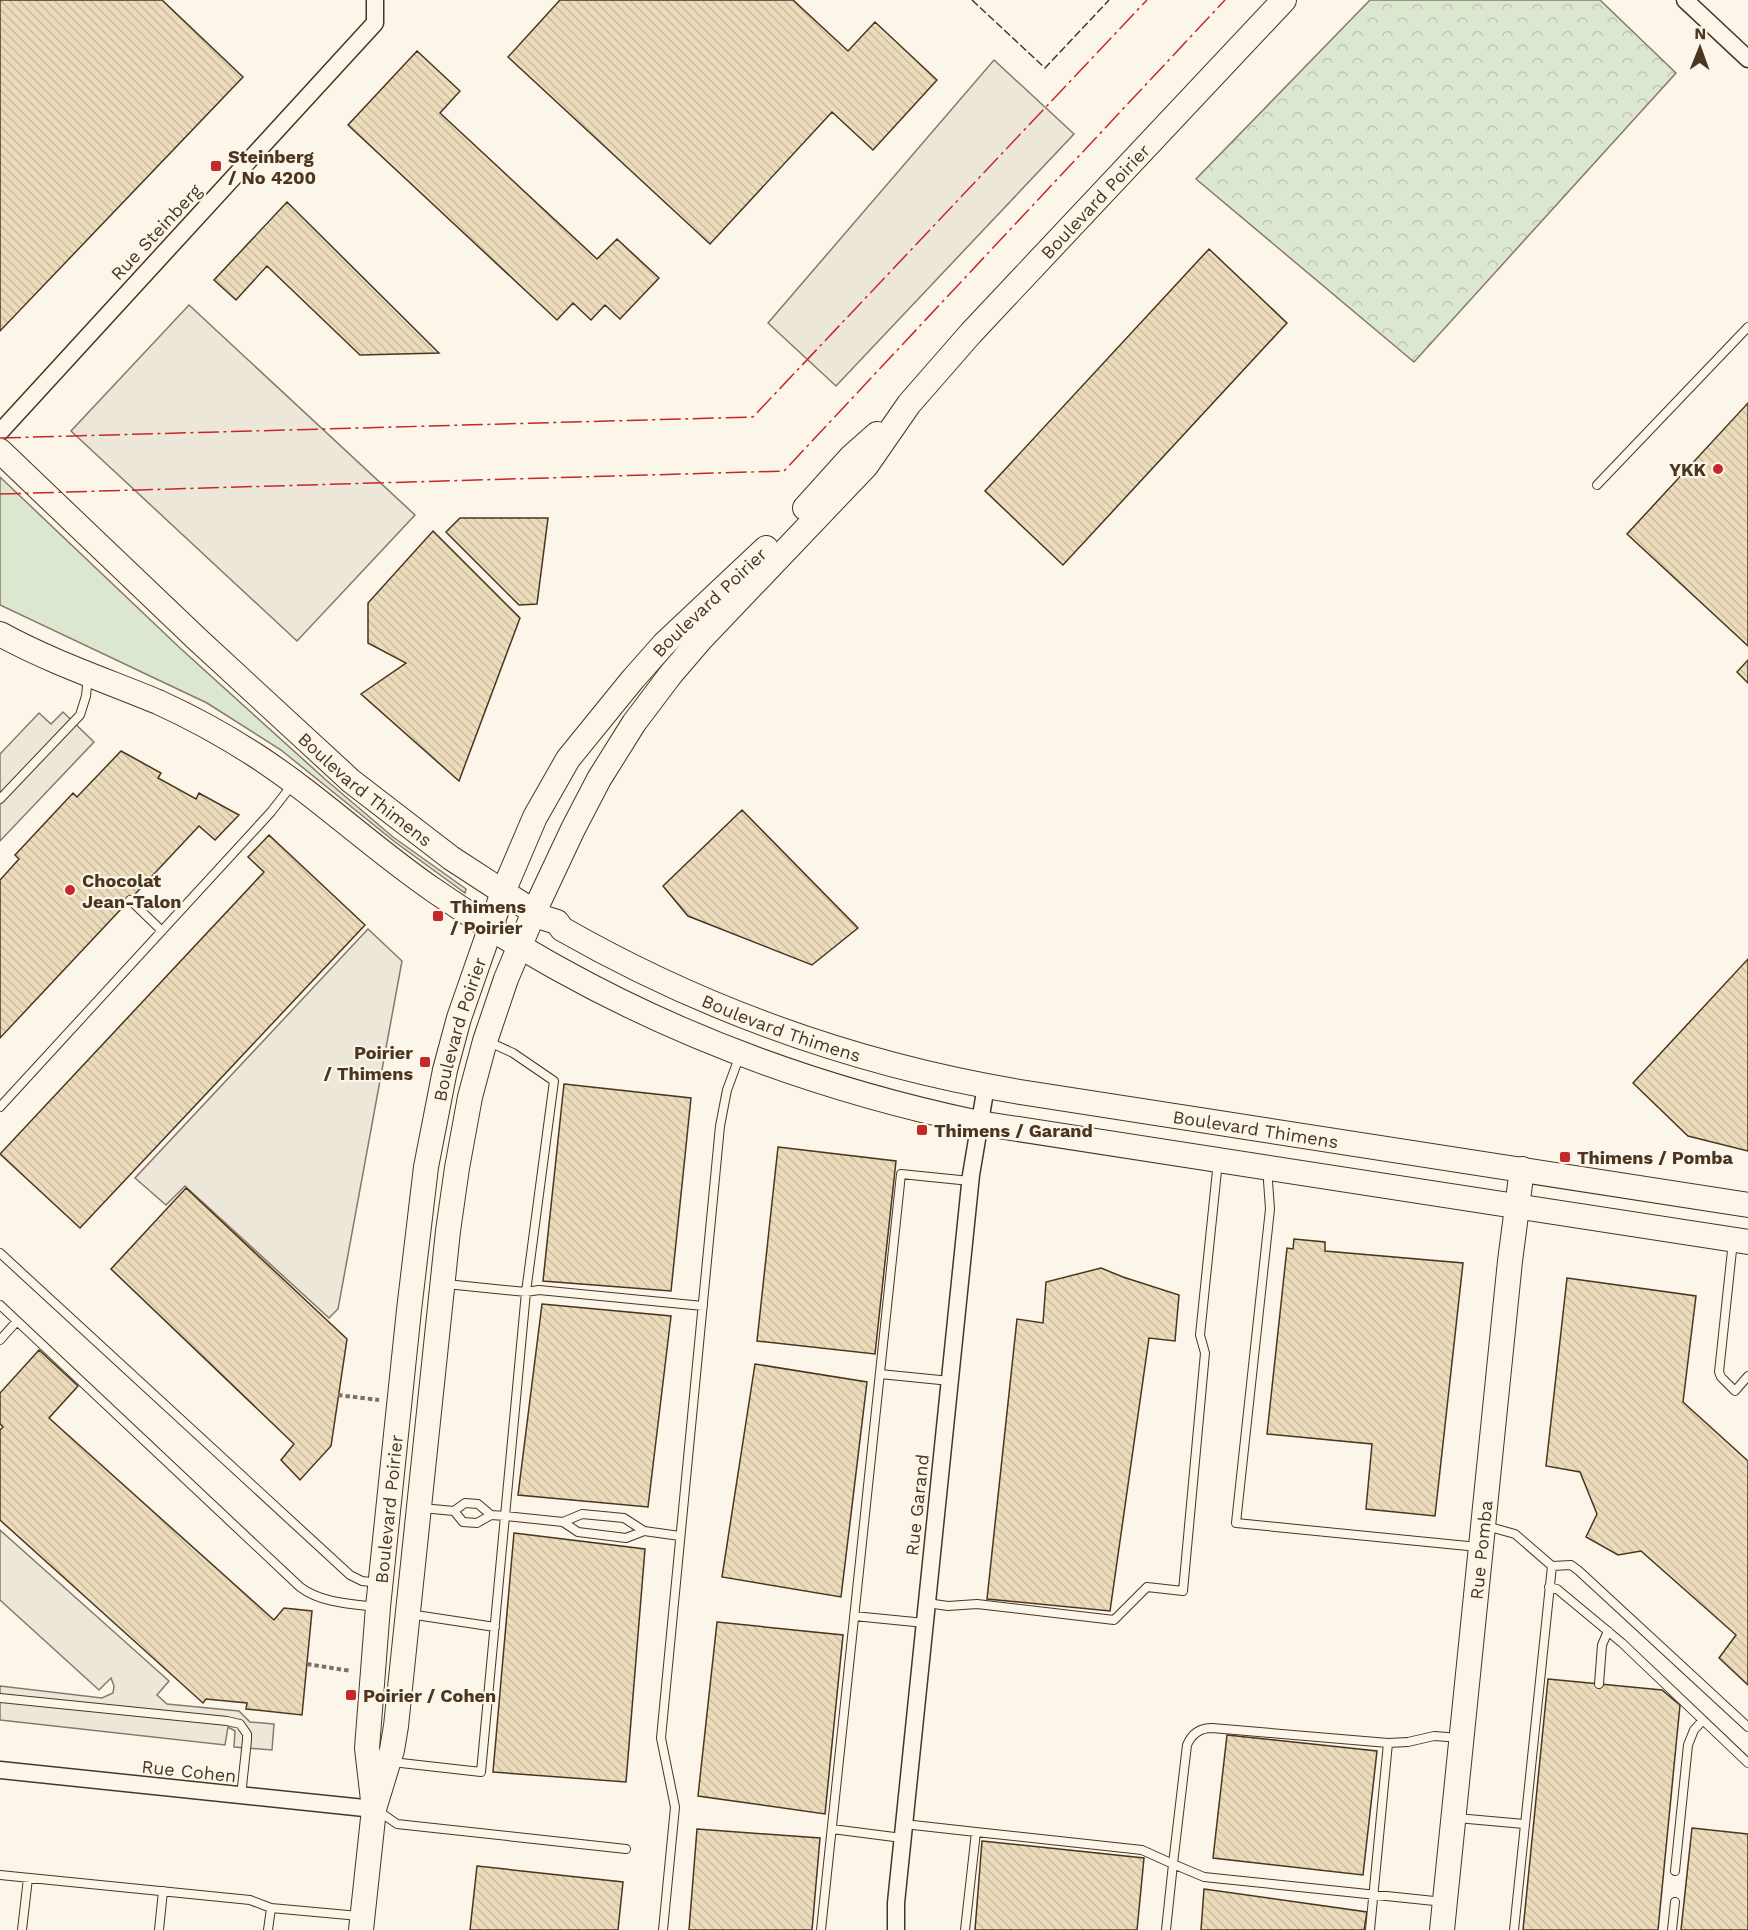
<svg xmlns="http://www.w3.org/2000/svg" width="1748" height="1930" font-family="'Work Sans',sans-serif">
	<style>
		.grass { fill: #dce7d0; stroke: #887966; stroke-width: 1.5 }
		.forest { fill: url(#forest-crowns); stroke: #887966; stroke-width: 1.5 }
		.parking { fill: #ede7d9; stroke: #887966; stroke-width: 1.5 }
		.building { fill: url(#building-back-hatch); stroke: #4a3520; stroke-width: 1.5 }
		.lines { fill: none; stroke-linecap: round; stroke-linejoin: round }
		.lane-casing { stroke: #4a3520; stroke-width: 10 }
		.street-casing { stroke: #4a3520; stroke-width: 19 }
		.secondary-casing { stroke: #4a3520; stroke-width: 26 }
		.path { stroke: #7f6f5c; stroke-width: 4; stroke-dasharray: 4.5 3; stroke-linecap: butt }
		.lane { stroke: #fbf6e9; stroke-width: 8 }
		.street { stroke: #fbf6e9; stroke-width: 16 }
		.secondary { stroke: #fbf6e9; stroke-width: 24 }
		.fence { stroke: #4a3520; stroke-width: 1.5; stroke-dasharray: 8 3; stroke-linecap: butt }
		.power { stroke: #c62828; stroke-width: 1.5; stroke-dasharray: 21 4.5 3 4.5; stroke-linecap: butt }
		.poi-dot { fill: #c62828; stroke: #fbf6e9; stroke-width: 2 }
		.labels { text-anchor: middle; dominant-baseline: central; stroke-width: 4.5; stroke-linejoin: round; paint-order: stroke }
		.poi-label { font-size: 18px; font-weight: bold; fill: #4a3520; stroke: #fbf6e9; text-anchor: start }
		.street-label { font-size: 18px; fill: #4a3520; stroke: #fbf6e9 }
	</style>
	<defs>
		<pattern id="forest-crowns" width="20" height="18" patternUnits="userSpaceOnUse" patternTransform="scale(1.5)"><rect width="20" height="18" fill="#dce7d0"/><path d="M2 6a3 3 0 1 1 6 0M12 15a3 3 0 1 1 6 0" fill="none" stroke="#bec7b2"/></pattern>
		<pattern id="building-back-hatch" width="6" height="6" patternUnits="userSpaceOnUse" patternTransform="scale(1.5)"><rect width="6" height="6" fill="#ecdcbc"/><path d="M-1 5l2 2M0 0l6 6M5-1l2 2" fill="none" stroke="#ccbda1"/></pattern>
	</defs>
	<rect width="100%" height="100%" fill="#fbf6e9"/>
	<path class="grass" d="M0,477L180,648L326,780L393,837L466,889L465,893L395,842L281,750L207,703L0,605Z"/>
	<path class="forest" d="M1370,0H1600L1676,73L1414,362L1196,179Z"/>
	<path class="parking" d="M994,60L1074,134L836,386L768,323Z
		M189,305L415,515L297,641L71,431Z
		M63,712L94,742L0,841V754L39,713L51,724Z
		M368,929L402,961L338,1309L329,1318L185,1186L166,1205L135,1178Z
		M0,1530L169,1681L157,1695L167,1704L239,1711L250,1722L274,1724L272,1750L234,1747L235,1731L228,1727L225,1745L0,1720V1686L102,1698L113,1693L114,1686L111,1678L99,1690L0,1600Z"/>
	<path class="building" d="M0,0H162L243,77L0,331Z
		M560,0H793L848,51L875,22L937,80L873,150L832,112L710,244L508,57Z
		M417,51L460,91L440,113L597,259L617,239L659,278L620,319L605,305L591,320L573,303L557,320L348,125Z
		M287,202L439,353L360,355L267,266L236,300L214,280Z
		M1209,249L1287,323L1063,565L985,491Z
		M1748,403V646L1627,534Z
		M460,518H548L537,604L519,605L446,532Z
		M433,531L520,618L459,781L361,694L406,663L368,643V603Z
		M1748,660V683L1737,672Z
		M121,751L161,773L158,778L196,799L199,793L239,815L215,840L199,826L0,1038V880L19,859L15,855L73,793L77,797Z
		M742,810L858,928L812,965L688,916L663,886Z
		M269,835L365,925L80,1228L0,1154L264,872L248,857Z
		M1748,959V1151L1688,1136L1633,1083Z
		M564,1084L691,1098L671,1291L543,1281Z
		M778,1147L896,1161L875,1354L757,1341Z
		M186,1188L347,1339L331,1446L300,1480L281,1460L294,1444L111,1269Z
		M1294,1239L1325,1242V1251L1463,1263L1435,1516L1366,1509L1372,1444L1267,1434L1287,1248L1293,1249Z
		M1101,1268L1123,1277L1179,1295L1175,1341L1149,1338L1110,1611L987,1599L1017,1319L1043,1323L1046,1282Z
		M1567,1278L1696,1296L1683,1402L1748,1461V1685L1719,1658L1736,1635L1641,1551L1618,1555L1586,1537L1597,1514L1580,1472L1546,1466Z
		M542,1304L671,1316L648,1507L518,1495Z
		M39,1350L78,1386L49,1418L274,1620L284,1608L312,1611L302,1715L246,1709L247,1703L206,1699L203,1703L0,1520V1430L3,1427L0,1424V1393Z
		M755,1364L867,1382L841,1597L722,1577Z
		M514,1533L645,1549L626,1782L493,1772Z
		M717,1622L843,1635L825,1814L698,1796Z
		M1548,1679L1662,1690L1680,1705L1658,1930H1523Z
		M1227,1735L1377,1751L1363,1875L1213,1858Z
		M1692,1828L1748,1834V1930H1681Z
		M697,1829L820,1838L812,1930H689Z
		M982,1841L1144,1858L1137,1930H975Z
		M477,1866L623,1882L618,1930H470Z
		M1204,1889L1367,1912L1364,1930H1201Z"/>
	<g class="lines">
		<defs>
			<path id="lane" d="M1597,485L1748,327
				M0,799L80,715L86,696L88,676
				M130,900L162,931
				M0,1107L271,812L292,785
				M1270,1169L1268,1181L1270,1209L1236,1523L1478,1547
				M1733,1241L1719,1372L1721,1377L1735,1391L1748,1376
				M0,1253L350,1575L362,1581L380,1583
				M446,1284L526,1292L539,1290L703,1306
				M0,1305L300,1587C321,1603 351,1604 376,1607
				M0,1340L17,1321
				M880,1374L950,1381
				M422,1508L454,1511
				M491,1515L477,1523L463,1522L454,1511L465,1503L478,1504L491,1515L505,1516L563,1522L582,1514L624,1518L644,1531L626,1538L578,1532L563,1522
				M1486,1526L1515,1534L1552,1566L1514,1930
				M644,1531L680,1536
				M1552,1566L1571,1565L1579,1571L1748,1727
				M1549,1587L1557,1589L1622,1643L1748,1763
				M927,1603L948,1606L977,1604L1114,1620L1147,1587L1183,1591L1205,1353L1200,1335L1218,1161
				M409,1614L495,1627
				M854,1616L925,1623
				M1599,1684L1602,1645L1608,1631
				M0,1698L227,1721L240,1724L247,1734V1740L241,1796
				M1388,1743L1212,1728C1200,1728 1192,1733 1187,1745L1173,1864L1204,1877L1444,1902
				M392,1762L481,1772L526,1292L554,1081L513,1053L487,1041
				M377,1810L397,1824L626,1849
				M1457,1818L1524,1824
				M904,1824L976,1832L965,1930
				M832,1829L902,1838
				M976,1832L1142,1850L1173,1864L1166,1930
				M1675,1871L1688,1745L1694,1730L1703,1720
				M0,1875L250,1900L271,1908L359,1916
				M22,1930L28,1878
				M159,1930L163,1891
				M268,1930L271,1908
				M663,1930L675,1807L661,1738L720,1126L727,1090L740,1055
				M821,1930L901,1174L970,1181
				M1370,1930L1388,1743L1408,1742L1434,1736L1461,1738
				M1672,1930L1675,1902"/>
			<path id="street" d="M1685,0L1748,59
				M0,432L375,23V0
				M0,1770L374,1809
				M896,1930V1903L971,1175L986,1086"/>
			<g id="secondary">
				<path id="s1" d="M0,451L197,639L351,781L451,858L534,912L544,918L557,922L562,929C704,1010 859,1065 1020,1092L1748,1205"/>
				<path d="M805,508L851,457L877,434"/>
				<path d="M0,634C51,662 105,680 158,702C191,717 224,735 255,755C317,795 371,847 432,889C473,917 515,945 559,969C690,1042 832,1092 979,1123L1748,1242"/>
				<path id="s2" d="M374,1809L392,1750L396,1726L448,1231L457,1168L470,1097L485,1041L506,979L534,912L573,829L599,779L634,723L671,674L701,639L866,466L909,404L971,333L1284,0"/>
				<path id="s3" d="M361,1930L374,1809L367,1748L378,1607L409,1310L426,1167L445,1070L459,1018L503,892L535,817L568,759L633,679L664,644L766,548"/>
				<path id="s4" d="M1442,1930L1510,1261L1522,1169"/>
			</g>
		</defs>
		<use href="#lane" class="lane-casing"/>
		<use href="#street" class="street-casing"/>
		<use href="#secondary" class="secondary-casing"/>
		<path class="path" d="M338,1395L379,1400
			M307,1664L351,1671"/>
		<use href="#lane" class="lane"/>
		<use href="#street" class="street"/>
		<use href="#secondary" class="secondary"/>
		<path class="fence" d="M972,0L1045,68L1109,0"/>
		<path class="power" d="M0,438L753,417L1147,0
			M0,494L784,471L1225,0"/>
	</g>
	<g class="poi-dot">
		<rect x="210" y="160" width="12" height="12" rx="3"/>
		<circle cx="1718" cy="469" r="6"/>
		<circle cx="70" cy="890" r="6"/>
		<rect x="432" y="910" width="12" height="12" rx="3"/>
		<rect x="419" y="1056" width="12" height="12" rx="3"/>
		<rect x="916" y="1124" width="12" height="12" rx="3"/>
		<rect x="1559" y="1151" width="12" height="12" rx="3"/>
		<rect x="345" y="1689" width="12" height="12" rx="3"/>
	</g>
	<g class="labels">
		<g class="poi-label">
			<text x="228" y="156">Steinberg<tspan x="228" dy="21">/ No 4200</tspan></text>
			<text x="1706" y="469" text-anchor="end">YKK</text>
			<text x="82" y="880">Chocolat<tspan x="82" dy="21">Jean-Talon</tspan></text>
			<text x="450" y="906">Thimens<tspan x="450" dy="21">/ Poirier</tspan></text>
			<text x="413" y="1052" text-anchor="end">Poirier<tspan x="413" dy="21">/ Thimens</tspan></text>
			<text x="934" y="1130">Thimens / Garand</text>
			<text x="1577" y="1157">Thimens / Pomba</text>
			<text x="363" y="1695">Poirier / Cohen</text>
		</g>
		<g class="street-label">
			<text stroke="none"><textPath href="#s2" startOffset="1827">Boulevard Poirier</textPath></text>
			<text transform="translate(156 232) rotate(-47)">Rue Steinberg</text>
			<text stroke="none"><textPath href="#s3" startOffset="1413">Boulevard Poirier</textPath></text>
			<text stroke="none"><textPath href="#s1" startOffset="498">Boulevard Thimens</textPath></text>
			<text stroke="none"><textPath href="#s1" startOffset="982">Boulevard Thimens</textPath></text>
			<text stroke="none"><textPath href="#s3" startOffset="909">Boulevard Poirier</textPath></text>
			<text stroke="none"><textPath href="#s1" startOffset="1468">Boulevard Thimens</textPath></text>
			<text transform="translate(917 1505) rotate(-84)">Rue Garand</text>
			<text stroke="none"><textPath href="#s3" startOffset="423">Boulevard Poirier</textPath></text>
			<text stroke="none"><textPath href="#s4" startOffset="382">Rue Pomba</textPath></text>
			<text transform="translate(189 1771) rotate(6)">Rue Cohen</text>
		</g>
	</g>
	<g transform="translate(1700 48) rotate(1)" stroke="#fbf6e9" stroke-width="4.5" paint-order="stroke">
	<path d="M0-4.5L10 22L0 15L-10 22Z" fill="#4a3520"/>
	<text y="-9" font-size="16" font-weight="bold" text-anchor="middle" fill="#4a3520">N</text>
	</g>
</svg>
